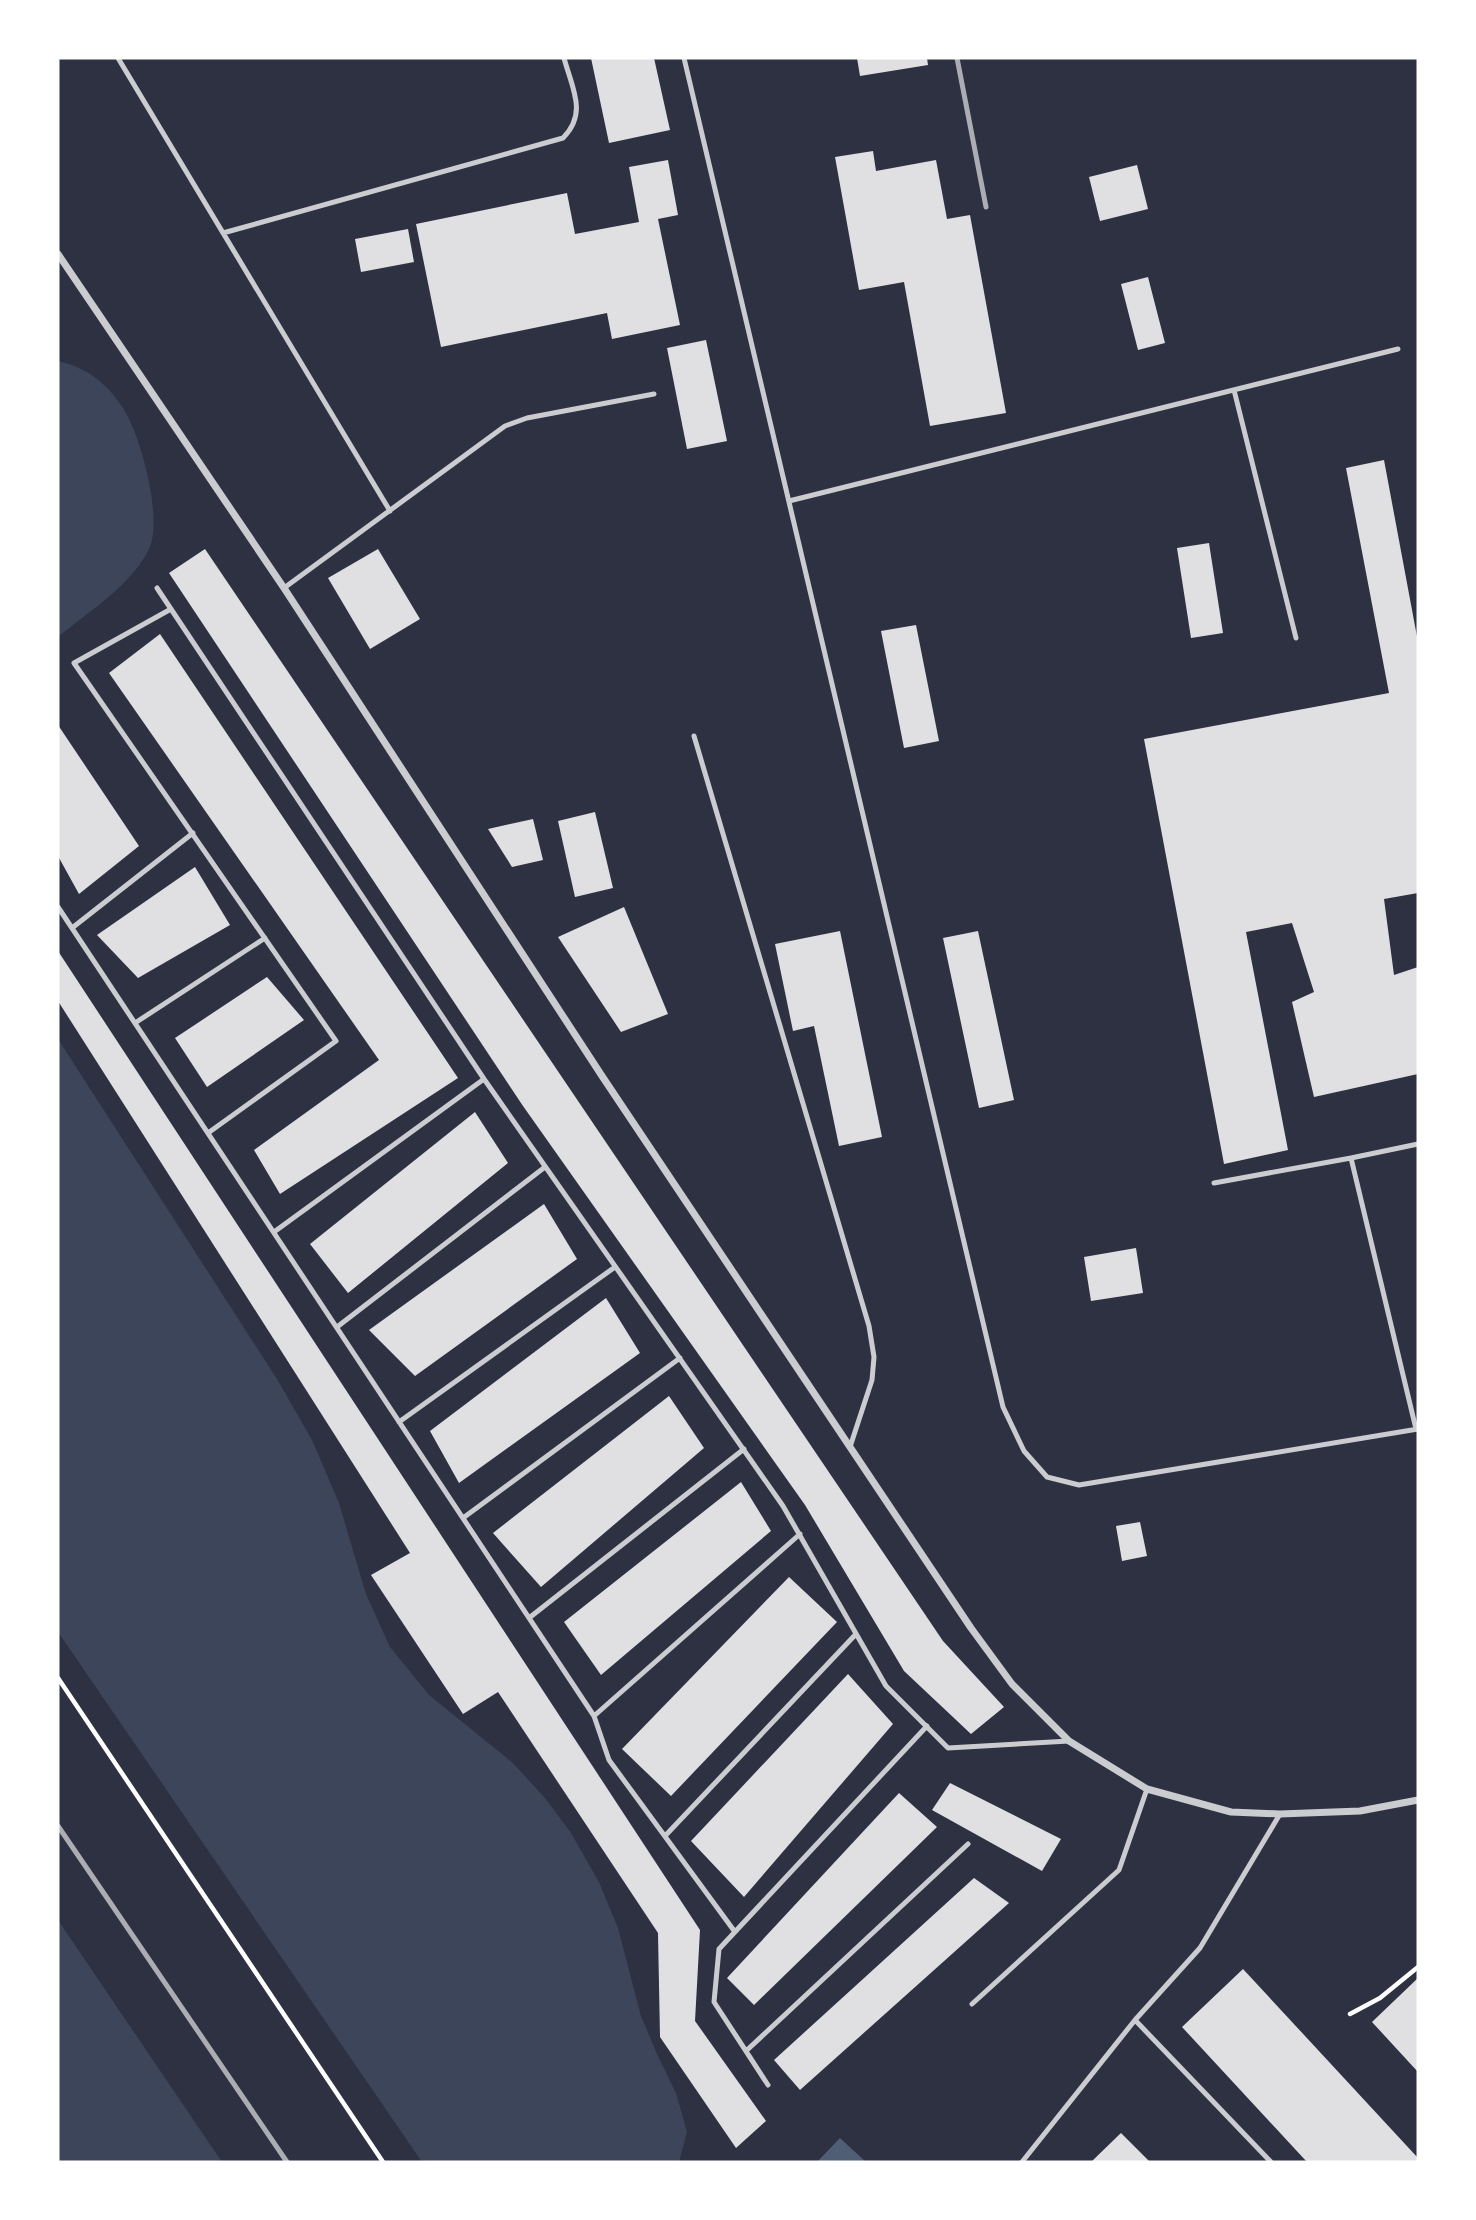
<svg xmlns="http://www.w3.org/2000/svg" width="1476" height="2220" font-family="'IBM Plex Sans',sans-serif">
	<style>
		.green { fill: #3c4559 }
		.water { fill: #4f5d75 }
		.building { fill: #e0e0e3 }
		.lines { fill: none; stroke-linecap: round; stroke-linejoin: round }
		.path { stroke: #fff; stroke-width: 4.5 }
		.service { stroke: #caccd0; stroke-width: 5 }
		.minor { stroke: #caccd0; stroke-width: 7 }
		.rail { stroke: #abadb3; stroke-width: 5 }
	</style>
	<rect width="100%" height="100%" fill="#2d3142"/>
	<path class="green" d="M58,361C75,365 91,372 104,385C112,392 122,405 127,415C142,442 163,520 149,549C132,585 88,612 58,637Z
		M58,1039L277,1379L312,1440L339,1503L366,1594L390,1647L429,1695L512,1762L545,1798L571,1833L599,1882L618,1928L641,2016L657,2054L676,2093L687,2132L679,2162H422L58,1632Z
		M58,1920L222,2162H58Z"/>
	<path class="water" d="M840,2138L866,2162H817Z"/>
	<path class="building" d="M591,58H654L670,130L609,143Z
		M857,58H927L928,65L860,76Z
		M873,151L876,171L936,160L947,219L970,215L1006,413L930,426L904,282L859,290L835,157Z
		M668,160L678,215L658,219L680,325L612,339L607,313L441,347L416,224L567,193L575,234L639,222L629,167Z
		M1137,165L1148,209L1100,221L1089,177Z
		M408,229L414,262L361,272L355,239Z
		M1148,277L1165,343L1138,350L1121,284Z
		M706,340L727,441L687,449L667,348Z
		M1384,460L1418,642V893L1384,899L1394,975L1418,967V1074L1314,1097L1292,1002L1314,992L1292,923L1246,932L1288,1150L1224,1164L1144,739L1389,693L1346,468Z
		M1209,543L1223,633L1191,638L1177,548Z
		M205,549L943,1641L1004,1707L971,1734L904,1671L805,1505L523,1106L169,573Z
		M378,549L420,619L370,649L328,578Z
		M916,625L939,741L904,748L881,631Z
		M160,634L458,1078L280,1194L254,1150L379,1060L109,673Z
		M58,725L139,846L79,894L58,856Z
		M595,812L613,888L575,897L558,821Z
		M533,819L543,860L512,867L488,829Z
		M195,867L230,925L138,978L97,935Z
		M624,907L668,1014L621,1032L558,937Z
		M840,931L882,1137L839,1146L814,1026L793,1031L775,944Z
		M978,931L1014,1100L979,1108L943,938Z
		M58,951L700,1930L695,2021L766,2121L736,2148L660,2037L658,1933L498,1692L463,1714L371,1575L410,1553L58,1001Z
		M267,977L304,1020L207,1087L175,1038Z
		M475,1112L508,1163L348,1293L310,1244Z
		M544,1204L577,1259L415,1376L369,1330Z
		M1136,1248L1143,1293L1091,1301L1084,1257Z
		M606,1298L640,1353L459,1483L430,1431Z
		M669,1396L704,1448L541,1587L493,1533Z
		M741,1482L771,1531L601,1675L564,1622Z
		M1140,1522L1147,1556L1122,1561L1116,1526Z
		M789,1577L837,1622L671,1796L622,1749Z
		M848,1674L893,1724L744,1897L691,1841Z
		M950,1783L1061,1839L1042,1871L932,1810Z
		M899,1793L937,1827L754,2005L727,1978Z
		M974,1878L1009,1903L800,2090L774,2060Z
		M1243,1969L1418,2158V2162H1307L1182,2027Z
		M1418,1978V2072L1372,2022Z
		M1121,2133L1150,2162H1091Z"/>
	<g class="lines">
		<path class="path" d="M58,1678L383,2162
			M1350,2014L1380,1998L1418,1967"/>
		<path class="service" d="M118,58L390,511
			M684,58L1003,1407L1024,1451L1047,1477L1079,1485L1418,1429
			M223,233L563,138C588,113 572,88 564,58
			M1234,390L1296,638
			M789,501L1398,349
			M157,588L484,1079L783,1506L886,1686L948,1748L1069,1741
			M284,588L505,426L527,418L654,394
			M171,609L74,663L336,1041L208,1133
			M694,736L869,1326L874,1357L872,1380L850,1447
			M58,907L594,1716L609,1760L735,1932
			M72,928L193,833
			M135,1023L265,938
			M1351,1158L1418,1144
			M1214,1183L1351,1158L1416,1429
			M274,1232L484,1079
			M337,1327L545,1167
			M399,1422L615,1267
			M463,1518L680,1358
			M529,1618L744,1449
			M594,1716L800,1534
			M665,1836L856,1634
			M972,2004L1119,1870L1147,1789
			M1135,2020L1271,2162
			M746,2051L968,1844
			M768,2085L714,2002L719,1949L927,1726
			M1022,2162L1135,2020L1200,1948L1280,1814"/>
		<path class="minor" d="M58,254L284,588L602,1076L971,1628L1012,1684L1069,1741L1147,1789L1231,1812L1280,1814L1360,1811L1418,1800"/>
		<path class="rail" d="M957,58L986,207
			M58,1826L287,2162"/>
	</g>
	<rect width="1476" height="2220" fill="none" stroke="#ffffff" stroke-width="119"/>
</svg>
